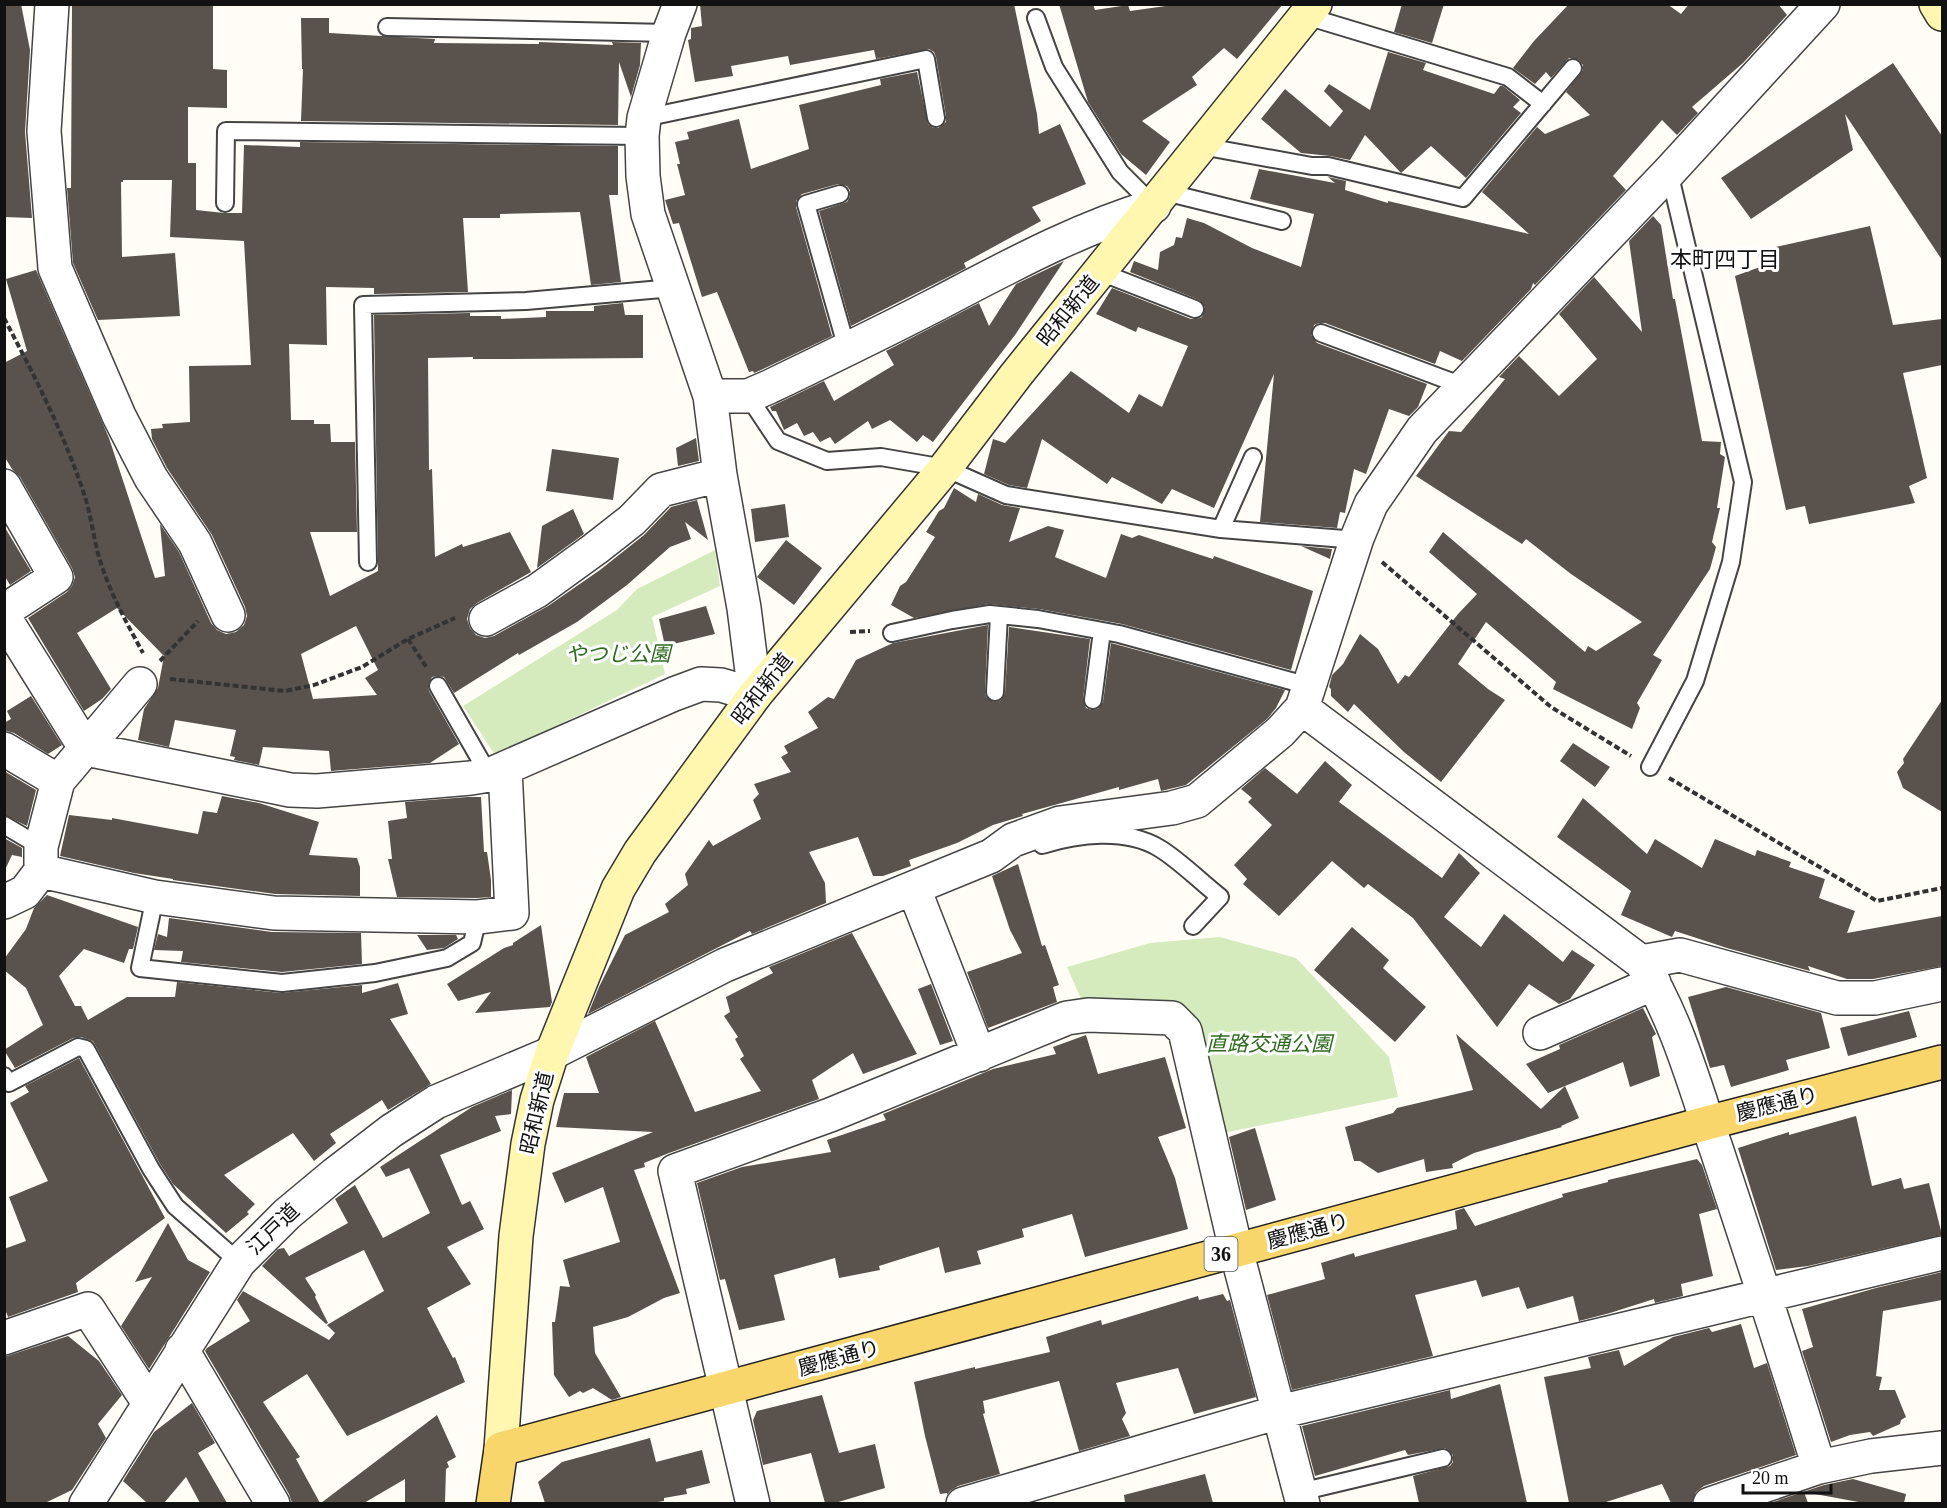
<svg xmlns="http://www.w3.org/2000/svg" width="1947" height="1508" font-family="'Times New Roman','Noto Sans JP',serif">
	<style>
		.green { fill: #d5ebbd }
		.building { fill: #5a524d; fill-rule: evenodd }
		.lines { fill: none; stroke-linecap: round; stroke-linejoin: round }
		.lane-casing { stroke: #444; stroke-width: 20 }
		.street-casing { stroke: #444; stroke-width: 36 }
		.secondary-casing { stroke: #333; stroke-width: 36 }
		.primary-casing { stroke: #222; stroke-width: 36 }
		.path { stroke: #333; stroke-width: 4; stroke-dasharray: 6 3; stroke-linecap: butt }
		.lane { stroke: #fff; stroke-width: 16 }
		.street { stroke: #fff; stroke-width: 33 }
		.secondary { stroke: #fff6b0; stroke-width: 33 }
		.primary { stroke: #f9d66b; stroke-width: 33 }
		.labels { text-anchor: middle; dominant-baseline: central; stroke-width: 6; stroke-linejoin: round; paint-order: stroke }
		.shield { fill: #fff; stroke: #585858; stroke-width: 1.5 }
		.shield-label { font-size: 20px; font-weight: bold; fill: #111 }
		.street-label { font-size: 21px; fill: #111; stroke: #fff }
		.park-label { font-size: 21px; font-style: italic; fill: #2f6b1f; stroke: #fff }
		.neighbourhood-label { font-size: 22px; fill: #111; stroke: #fff }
	</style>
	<rect width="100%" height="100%" fill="#fffdf5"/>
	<path class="green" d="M715,550L720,586L652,617L665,674L495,755L463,706L617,610L637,589Z
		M1220,937L1296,958L1389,1057L1398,1097L1209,1136L1185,1031L1088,1015L1067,967L1150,943Z"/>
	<path class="building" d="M4,4H21L30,50L25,132L32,218L4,217Z
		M72,4L213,5V69L227,70V108L188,107V163H196V210L224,213H242L244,145L300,147V142L618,146V195H609L621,282L591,285L580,212L500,214V218H463L468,292L374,294V288L326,287L327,345L289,344L291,420H314V424H330L331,442H355L357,532H310L330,596L378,571L374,315L470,313V316H501V319L546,317V311H594V306L623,303L625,315H643V358L511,359H473V357L428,358L429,470L432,469L435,557L462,544L463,547L510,532L531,572L477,603L470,609L467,619L470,628L476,635L485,638L494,636L548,606L600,570L644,535L671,507L697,500L708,540L685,522L691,539L670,547L627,585L577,622L519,655L518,653L454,693L444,677L437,676L432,677L428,685L429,691L459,744L430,763L331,771L329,751L263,747L259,765L234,760L235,757L230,756L236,730L175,720L169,747L138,740L144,709L158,688L164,656L117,608L77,633L111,689L102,699L84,711L28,618L67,592L72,586L75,577L72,568L20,477L12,469L4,456V363L27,351L6,279L36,270L109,438L155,578L165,576L160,524L179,552L211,623L217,630L226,634L236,632L244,625L247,616L245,607L212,535L167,468L152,439L151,429L163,428L162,424L190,422L189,366L251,365L244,241L170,237L172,180H123V182H121L122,257L175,253L180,316L98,320L73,263L67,188H71ZM356,626L378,670L365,678L377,695L313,699L301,654Z
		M700,4H1014L1037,114L1039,134L1060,124L1086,184L1032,207L1041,221L964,263L966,268L851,326L819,211L847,202L850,196V190L847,186L838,184L802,194L796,201V207L832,336L761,370L754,373L753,371L749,372L717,292L702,297L679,223L673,224L665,200L685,195L677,164H680L675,142L689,139L687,132L739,119L751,169L809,149L799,105L881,85L880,79L917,72L928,124L933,128H938L946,122V116L936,57L934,52L929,49L876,59L874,50L790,65L788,56L731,66L733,76L695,82L688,40L691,39V28L702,26Z
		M1059,4H1093L1095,10L1128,5L1130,11L1180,4H1283L1237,59L1224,48L1192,77L1197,85L1142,121L1170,142L1146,175L1121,154L1088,102Z
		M1402,4H1444L1432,43L1394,32Z
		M1569,4H1667L1681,14L1689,4H1778L1787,15L1743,63L1692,107L1698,113L1677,135L1662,120L1613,176L1626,190L1535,285L1533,283L1531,289L1462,361L1440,351L1435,364L1325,323H1319L1314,325L1311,335L1317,343L1427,384L1418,407L1409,416L1389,409L1366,474L1354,469L1345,513L1340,512L1337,528L1260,522L1274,374L1214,508L1172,489L1162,504L1112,477L1107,484L1042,439L1027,488L1009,485L984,474L993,439L1005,443L1071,371L1129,413L1139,394L1162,407L1188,346L1138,327L1136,332L1096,314L1112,288L1191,319H1197L1202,317L1205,307L1199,300L1130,272L1134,261L1158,270L1160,252L1174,245L1176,237L1182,238L1187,218L1204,223L1252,248L1301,267L1314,214L1250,199L1259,169L1335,183L1328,177L1346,181L1345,190L1388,203V201L1529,234L1482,192L1537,127L1545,134L1590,115L1566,92L1583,70V65L1579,60L1569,58L1551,78L1546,72L1535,84L1513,68L1534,41Z
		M301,18H329V33L435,39L434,43L539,44V42L613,45L612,42L641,43L640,65L631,97L619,62L618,125L301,121L303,69H302Z
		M1388,52L1426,63L1423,70L1494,94L1500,86H1503L1520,100L1513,107L1521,113L1466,178L1431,146L1401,173L1365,135L1350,160L1330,156L1301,153L1261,119L1285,89L1330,127L1343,111L1324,91L1329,84L1370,110Z
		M1893,63L1942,136V260L1845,114L1853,150L1751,219L1721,178Z
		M1653,216L1661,225L1673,299H1675L1702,441L1721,442L1720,454L1725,457L1717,508H1720L1712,542L1716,547L1710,569L1653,655L1662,660L1637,703L1640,708L1632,729L1553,689L1556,682L1486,622L1458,664L1488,689L1505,700L1441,782L1404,752L1354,704L1348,712L1331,696V689L1329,687L1332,675L1343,664L1360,634L1378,649L1398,684L1405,675L1409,677L1458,614L1477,594L1429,552L1443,532L1585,652L1588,646L1596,651L1642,622L1571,574L1526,539L1522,544L1416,476L1449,431L1461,432L1505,379L1499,377L1519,356L1559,396L1597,359L1559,314L1594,277L1642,332L1629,241Z
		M1870,226L1893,325L1942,319V365L1903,373L1927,478L1909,486L1915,503L1809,524L1805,506L1786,510L1735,276L1760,267L1758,251Z
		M1064,261L1015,335L933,442L923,435L917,442L890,420L872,429L868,421L835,444L830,437L820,442L813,432L804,436L797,423L784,430L776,411H772L770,407L824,381L834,401L894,365L886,351L979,303L989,326L1016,284Z
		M696,438L699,461L678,466L676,448Z
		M552,449L619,458L613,500L546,491Z
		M954,488L976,502L978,494L1002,505L1020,508L1009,542L1048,526L1064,530L1055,557L1106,578L1121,534L1132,538L1139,535L1213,559L1214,556L1313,591L1291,670L1122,624L1039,609L989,604L914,618L891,605L900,586L906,582L935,537L926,532L939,511L944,508Z
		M785,504L789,537L755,542L751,509Z
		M573,509L584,534L537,568L542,526Z
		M4,526L31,571L10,585L4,575Z
		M786,540L822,568L794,605L757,577Z
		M1301,546L1332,549L1330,559Z
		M706,606L715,634L665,646L659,619Z
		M988,625L985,691L986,697L994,702L1000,701L1005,693L1009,627L1090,639L1083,699L1086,708L1091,710L1098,709L1103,702L1111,643L1285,690L1276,708L1267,719L1186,785L1161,791L1158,779L1119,790V787L1022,814L1023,816L993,825L957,843L909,860L911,866L883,876H873L858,837L809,852L825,883L826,903L752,934L750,931L588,1014L599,987L625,935L669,912L665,904L688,885L685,874L709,840L713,846L761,819L753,800L759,794L754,784L791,772L781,757L788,753L784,746L818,728L808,712L828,697L834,699L856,660L893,643Z
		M31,696L62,745L48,754L14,733L4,730V723L11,719L7,711Z
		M1942,700V812L1903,788L1897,772L1904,763L1903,759Z
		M1573,743L1610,767L1595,787L1560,761Z
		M1325,761L1352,785L1339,802L1442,878L1459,853L1480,873L1444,917L1481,947L1504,914L1563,962L1572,950L1595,965L1570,999L1559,1004L1529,984L1497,1027L1413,918L1368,884L1364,888L1332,861L1279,916L1243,884L1247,879L1234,865L1272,825L1248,802L1252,798L1241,789L1265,768L1297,794Z
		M4,771L36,790L27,826L4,815Z
		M222,796L259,803L319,822L309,855L357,858L360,867V896L275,894L173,880V879L134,873L60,856L69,815L112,820V818L198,834L203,811L217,813Z
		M467,797H481L484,852H487L491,880V897L477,898L397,897L388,859H392L388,821L407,818L405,802Z
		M1583,798L1647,854L1655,839L1702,868L1715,839L1755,856L1757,850L1791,862L1789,867L1825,879L1819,898L1855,911L1847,933L1942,916V966L1873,979H1847L1808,966L1810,971L1727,948L1675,931L1672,937L1621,915L1631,891L1557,837Z
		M4,838L22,848V857L12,855L4,872Z
		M1018,864L1042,946L1045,945L1059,985L1053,987L1057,1002L988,1028L967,972L1022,953L1010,930L992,876Z
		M47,895L138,927L133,949H129L124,963L84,949L59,976L75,1006H81L88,1020L127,997H175L177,982L281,993L362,985V993L398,983L408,1014L390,1019L431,1084L388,1110L382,1100L330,1134L336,1143L314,1161L293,1133L224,1175L255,1204L247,1212L249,1214L226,1233L173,1184L160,1164L93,1041L81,1037L73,1038L15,1068L4,1050L43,1025L26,988L4,970V959L26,929L34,908Z
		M169,918L272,932L361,933L362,964L282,972L181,962L183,951L154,950L158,934L167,937Z
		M541,925L552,1002L550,1007L475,1013L491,992L458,1001L447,984L504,948L513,945V943Z
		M1352,927L1389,960L1383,968L1426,1007L1395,1042L1314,970Z
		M852,933L917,1054L863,1074L853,1053L812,1080L819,1099L669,1153L644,1163L645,1167L634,1170L680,1293L664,1298L628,1317L593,1327L595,1353L621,1397L612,1400L593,1388L583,1393L580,1391L569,1397L554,1375L552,1322H555L560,1286L570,1287L563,1260L620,1242L603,1187L565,1203L552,1173L653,1132L556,1127L564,1093H599L586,1057L655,1021L695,1112L761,1091L740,1059L744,1056L735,1039L738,1037L724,1016L730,1012L726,997L773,973L769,967Z
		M417,935H456L458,939L444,948L427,950Z
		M931,984L953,1041L940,1045L918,989Z
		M1726,987L1821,1013L1830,1048L1786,1060L1789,1070L1731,1087L1724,1065L1710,1068L1688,997Z
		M1643,1008L1656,1034L1652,1037L1660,1076L1630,1087L1623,1062L1565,1086L1579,1118L1561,1126L1562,1127L1474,1153L1452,1164L1453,1168L1426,1172L1424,1159L1378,1173L1360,1161H1354L1345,1127L1393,1113L1397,1108L1473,1090L1456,1034L1541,1109L1565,1086L1548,1093L1526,1064L1560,1049L1559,1045Z
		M1909,1011L1917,1037L1848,1056L1840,1028Z
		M1086,1035L1098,1074L1165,1057L1186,1128L1158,1137L1175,1178L1188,1229L1085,1257L1072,1214L1022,1229L1024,1237L977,1251L981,1264L945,1273L939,1247L879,1266L880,1270L839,1278L835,1258L774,1275L785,1320L739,1330L725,1279L720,1280L697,1183L742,1167L831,1152L827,1140L886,1120L883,1114L993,1069L1056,1054L1053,1047Z
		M79,1058L165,1218L76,1283L78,1292L8,1317L4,1307V1249L26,1241L9,1197L48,1181L10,1103L29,1092L25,1086Z
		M512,1090L511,1114L495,1116L501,1131L440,1155L462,1205L470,1201L484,1229L447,1247L471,1284L427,1308L453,1358L455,1357L465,1382L347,1436L307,1374L263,1402L300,1457L296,1459L320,1503H292L289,1494L205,1351L207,1348L250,1321L237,1300L243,1291L329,1340L335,1333L327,1325L384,1291L364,1250L305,1278L316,1295L315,1297L328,1323L326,1324L262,1266L278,1249L284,1248L289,1256L348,1223L335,1199L355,1185L383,1238L430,1213L409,1168L386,1177L380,1167L472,1107Z
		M1856,1116L1872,1186L1901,1178L1904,1189L1929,1183L1942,1235L1808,1266L1776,1270L1738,1148L1789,1132V1135Z
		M1255,1128L1276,1200L1246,1210L1229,1137Z
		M1697,1159L1702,1165L1717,1209L1699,1214L1713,1276L1681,1284L1683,1296L1655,1303L1654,1299L1610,1313L1579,1321L1573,1296L1527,1309L1519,1287L1482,1297L1476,1280L1415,1295L1433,1356L1292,1390L1267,1295L1325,1279L1321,1263L1354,1253L1355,1257L1457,1229L1455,1211L1464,1208L1475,1226L1563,1197L1562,1194L1608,1182V1180Z
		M168,1223L188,1260L210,1272L149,1369L121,1326L152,1277L135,1282Z
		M1942,1272V1300L1883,1311L1876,1376L1882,1377L1879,1390H1895L1906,1417L1901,1420L1900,1424L1873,1436L1870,1432L1850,1435L1831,1442L1802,1351L1813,1347L1802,1309L1876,1288Z
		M1223,1294L1227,1301L1230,1300L1256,1397L1194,1414L1178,1368L1116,1383L1126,1413L1122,1419L1130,1436L1079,1451L1059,1381L983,1401L985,1413L983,1414L1000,1474L958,1486L950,1491L947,1495V1493L940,1494L925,1436L914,1382L975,1367V1369L1050,1352L1046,1337L1101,1320L1102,1325L1198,1296L1199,1300Z
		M1741,1324L1754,1368L1767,1363L1796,1455L1704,1486L1696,1492L1692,1503H1671L1662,1484L1603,1503H1569L1544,1377L1591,1368L1588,1357L1619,1350L1624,1366L1673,1337L1709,1328L1712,1332Z
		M68,1336L99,1361L122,1395L98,1424L106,1438L72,1490L45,1503H4V1357Z
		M1500,1384L1527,1503H1419L1413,1476L1450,1466L1453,1462V1455L1445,1448L1408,1455L1405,1450L1315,1476L1302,1426L1450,1390L1451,1399Z
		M822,1395L839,1453L875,1444L885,1488L835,1503H825L811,1453L763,1465L753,1420L757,1411Z
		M192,1403L215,1443L198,1453L227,1503H200L186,1477L164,1503H147L123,1481L154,1432Z
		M437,1415L456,1457L447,1462L449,1467L446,1469L445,1503H405V1479L364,1503H321Z
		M650,1438L656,1462L702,1450L710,1483L686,1489L687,1494L664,1498V1501L651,1503H545L538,1482L562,1462Z
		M1205,1474L1213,1503H1125L1124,1495Z
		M1853,1479L1906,1494L1904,1503H1864L1804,1492L1808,1503H1770L1824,1485Z"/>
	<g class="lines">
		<defs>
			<path id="lane" d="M1306,16L1508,77L1543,104
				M1036,18L1054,67L1120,172L1154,206
				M387,27L669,33
				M644,118L926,59L936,118
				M1201,146L1312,166H1328L1463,198L1573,68
				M1165,192L1282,221
				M840,194L806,204L847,349
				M225,203L226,131L642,136
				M1100,272L1195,309
				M1321,333L1463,386
				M748,396L778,441L827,461L881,457L945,468L1006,495L1221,529L1357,540
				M1221,529L1253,457
				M368,562L363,305L526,301L673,288
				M892,633L952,620L990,614L1038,619L1119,634L1309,686
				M438,686L489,775
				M995,692L999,615
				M1093,700L1102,631
				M1650,767L1695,681L1731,562L1743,482L1669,172
				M4,825L41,847
				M1042,845C1078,834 1125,828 1159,848C1178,859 1202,883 1220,897L1193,926
				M155,897L140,968L282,983L375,973L447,958L472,943L478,917
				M4,1076L9,1083L78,1047L86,1049L151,1169L175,1206L239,1262
				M1300,1492L1443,1458"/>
			<path id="street" d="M52,4L44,131L55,268L119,416L151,478L195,543L228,615
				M710,396H748L769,387C825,360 881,333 937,304C1008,267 1077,229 1154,206
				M4,486L56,577L4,611
				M4,617L86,749L290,790L317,791L471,778L489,775L674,694L701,684L721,685L755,695L744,608L720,475L710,396L648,214L643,176L642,136L644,118L669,33L680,4
				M486,619L537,591L595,549L632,520L661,490L720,475
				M1302,708L1641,962C1677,1019 1695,1087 1717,1151C1752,1256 1786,1361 1819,1467L1710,1504
				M4,749L58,781
				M41,871L155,897L274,913L478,917L512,913L505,769
				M914,889L979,1055
				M4,902L25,892L41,871V847L58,781L140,684
				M1641,962L1680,955L1837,998H1875L1942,984
				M1540,1033L1654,983
				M4,1338L88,1309L149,1403
				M182,1350L273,1504
				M1819,1467L1871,1456L1942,1448
				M86,1504L239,1262L287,1214L335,1174L391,1131L436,1102L552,1053L725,965L991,856L1013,840L1060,823L1172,808L1197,801L1280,732L1302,708L1357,538L1371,504L1422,430L1669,172L1823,4
				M753,1504L675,1171L830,1115L1067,1018L1088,1015L1172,1018L1185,1031L1236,1250L1303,1504
				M963,1504L1279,1412L1942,1253"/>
			<path id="secondary" d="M1936,4L1942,14
				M501,1449L516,1236L528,1144L537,1100L552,1053L618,889L640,852L755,695L945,468L1016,375L1315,4"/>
			<path id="primary" d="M493,1504L501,1449L1707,1123L1942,1062"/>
		</defs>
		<use href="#lane" class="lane-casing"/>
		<use href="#street" class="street-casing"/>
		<use href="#secondary" class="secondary-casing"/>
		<use href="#primary" class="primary-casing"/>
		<path class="path" d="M4,318C34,375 64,433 84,494C91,514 93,536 99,557C109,591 126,622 143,653
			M1382,562L1551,707L1631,756
			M850,632L870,631
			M408,639L427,668
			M160,661L198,621
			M170,679L285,691L314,685L362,667L408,639L455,618
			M1669,778L1877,901L1942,888"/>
		<use href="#lane" class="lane"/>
		<use href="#street" class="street"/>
		<use href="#secondary" class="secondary"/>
		<use href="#primary" class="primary"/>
	</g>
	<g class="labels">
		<rect class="shield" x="1204.5" y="1237" width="33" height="34" rx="4.5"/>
		<g class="shield-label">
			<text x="1221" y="1254">36</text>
		</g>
		<g class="street-label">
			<text transform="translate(1068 311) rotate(-51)">昭和新道</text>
			<text transform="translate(762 689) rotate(-52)">昭和新道</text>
			<text transform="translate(1777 1104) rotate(-14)">慶應通り</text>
			<text transform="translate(537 1113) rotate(-77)">昭和新道</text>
			<text transform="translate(273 1229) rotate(-44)">江戸道</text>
			<text transform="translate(1308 1231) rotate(-15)">慶應通り</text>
			<text transform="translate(839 1358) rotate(-15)">慶應通り</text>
		</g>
		<g class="park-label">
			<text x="618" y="654">やつじ公園</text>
			<text x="1269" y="1044">直路交通公園</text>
		</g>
		<g class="neighbourhood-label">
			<text x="1725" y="259">本町四丁目</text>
		</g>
	</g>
	<rect width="1947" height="1508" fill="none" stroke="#111111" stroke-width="12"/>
	<path d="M1743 1484v9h88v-9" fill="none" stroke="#111111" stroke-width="3"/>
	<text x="1752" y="1484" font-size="18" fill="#111111" stroke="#ffffff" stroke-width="4.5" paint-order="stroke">20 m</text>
</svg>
